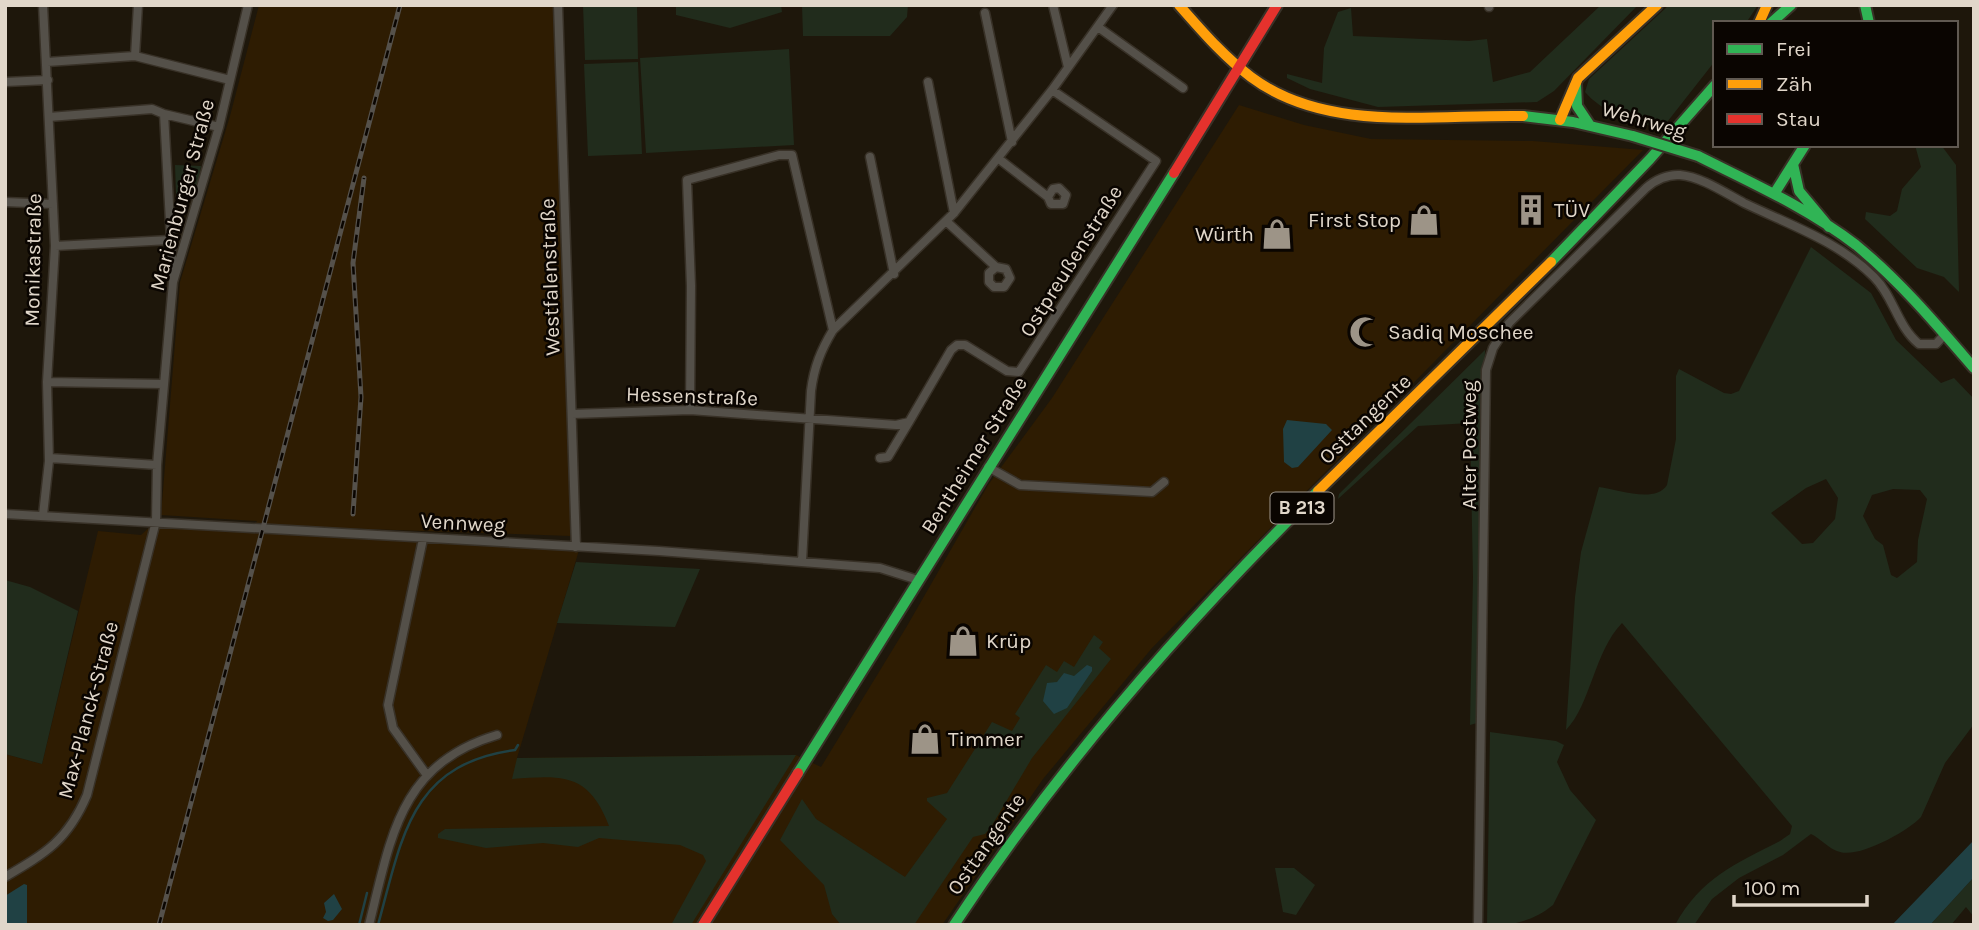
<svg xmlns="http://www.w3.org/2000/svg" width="1979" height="930" font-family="Karla,sans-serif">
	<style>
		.built { fill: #2e1c02 }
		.green { fill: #212c1c; fill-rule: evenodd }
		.water { fill: #204144 }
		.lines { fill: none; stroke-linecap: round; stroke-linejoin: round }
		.stream { stroke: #204144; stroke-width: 2.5 }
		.street-casing { stroke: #383127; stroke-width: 11 }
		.fast-casing { stroke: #383127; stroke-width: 14 }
		.slow-casing { stroke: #383127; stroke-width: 14 }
		.jam-casing { stroke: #383127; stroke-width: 14 }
		.street { stroke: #545049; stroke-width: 8 }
		.fast { stroke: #30b455; stroke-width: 10 }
		.slow { stroke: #ff9f0a; stroke-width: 10 }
		.jam { stroke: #e5322d; stroke-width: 10 }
		.rail-casing { stroke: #55514b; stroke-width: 5 }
		.rail { stroke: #0a0501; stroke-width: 2.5; stroke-dasharray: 8; stroke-linecap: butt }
		.fast-bridge-casing { stroke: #383127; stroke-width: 14; stroke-linecap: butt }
		.fast-bridge { stroke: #30b455; stroke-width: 10 }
		.labels { text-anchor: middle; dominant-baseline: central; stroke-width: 5; stroke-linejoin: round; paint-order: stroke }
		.shield { fill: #0a0501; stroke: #a0988e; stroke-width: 2 }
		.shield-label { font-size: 19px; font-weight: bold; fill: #e1d7ca }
		.street-label { font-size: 21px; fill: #e1d7ca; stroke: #0a0501 }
		.poi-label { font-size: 21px; fill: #e1d7ca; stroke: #0a0501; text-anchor: start }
	</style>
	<rect width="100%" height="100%" fill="#1e170b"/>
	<path class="built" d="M259,5H558L571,536L282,526L579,550L517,758L796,755L821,767L907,626L988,485L1052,398L1239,105L1304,125L1371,139L1533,141L1643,150L1152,648L1043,779L942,925H5V754L42,764L98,531L141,535L156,521L254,527L257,521L161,515L180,282L230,116Z"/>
	<path class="green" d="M583,5H637L638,59L585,60Z
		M676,5H781L782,12L730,28L676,15Z
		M802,5H908L907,17L890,36H803Z
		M1601,5H1638L1554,91L1537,102L1378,107L1310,89L1287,78V74L1322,83L1324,48L1338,12L1351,8L1353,36L1469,41L1487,39L1493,82L1530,72Z
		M1669,5H1758L1746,23H1715V61L1664,126C1638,128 1601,111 1585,92L1589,79Z
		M789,49L794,145L646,153L640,58Z
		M638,62L642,154L588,156L584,64Z
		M1915,145H1941L1956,165L1959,292L1944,277L1917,268L1865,219L1866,212L1890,216L1897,211L1902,189L1921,167Z
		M175,165L201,166L196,197L176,194Z
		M1811,247L1871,293L1896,340L1941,383L1954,378L1974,399V724L1945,763L1921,817C1908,831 1860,858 1840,852C1830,850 1820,838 1811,834L1783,855L1739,878L1712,899L1694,925H1675C1701,878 1735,864 1780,841L1790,834L1792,826L1622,623C1594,652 1591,704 1566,730L1575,597L1581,552L1599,487C1617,489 1655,504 1667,485L1676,439V376L1679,369L1724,393L1731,394L1739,391ZM1826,479L1838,498L1835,519L1813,543L1802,544L1771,513L1806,488ZM1893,489L1920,490L1927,499L1918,540L1917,562L1897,578L1891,575L1883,545L1875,539L1863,516L1872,495Z
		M1485,350L1477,723L1470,725L1473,577L1470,423L1418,426L1338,499L1339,494Z
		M576,562L700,569L675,627L557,623Z
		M5,580L30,587L78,611L42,764L5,754Z
		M1094,635L1103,642L1099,648L1111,659L1032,758L991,827L985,834L973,837L914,925H841L832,914L824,885L780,840L802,799L816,819L905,877L947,819L927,801V798L947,793L992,722L1012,731L1020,718L1015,714L1046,665L1057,672L1064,661L1074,667Z
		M1490,732L1556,741L1564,745L1557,762L1570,790L1596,820L1553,905C1532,922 1513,925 1487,925Z
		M796,755L691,925H671L706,861L703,855L680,845L599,838L578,847L543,843L486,848L438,838V834L445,829L609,826C589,773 563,775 512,779L517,758Z
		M1275,868H1294L1315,885L1296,915L1283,912Z
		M1974,877V917L1966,907L1951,925H1930Z"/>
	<path class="water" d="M1287,420L1326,424L1332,430L1298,467L1292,468L1284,462L1283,429Z
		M1087,665L1092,667V671L1067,708L1054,714L1043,701L1047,683L1057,682L1064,673L1074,676Z
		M1974,840V877L1930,925H1892Z
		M24,884L27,885V925H5V896Z
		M334,894L342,909L333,920L328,921L323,918L326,912L324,903Z"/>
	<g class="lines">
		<path class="stream" d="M359,925L367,893
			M378,925C402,838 410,764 515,750L518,745"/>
		<defs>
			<path id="street" d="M43,5L55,246L47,382L49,461L43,515
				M558,5L576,547
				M1053,5L1068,67
				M1489,7V5
				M985,13L1012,142
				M1098,27L1183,88
				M135,56L138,5
				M47,62L135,56L230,80
				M5,82L48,80
				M928,82L954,213
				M49,117L152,109L164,114
				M870,157L894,274
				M999,159L1048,197L1051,204H1063L1066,195L1059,188L1053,189L1048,197
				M5,202L53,204
				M946,221L996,267L1006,269L1010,278L1004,287H994L989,282V273L996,267
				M55,246L170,240
				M173,276L164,114L219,127
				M47,382L163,384
				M690,410L691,286L687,180L779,155H792L833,330
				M572,414L690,410L896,425L909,422L951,350L957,345H965L1007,371L1019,372L1156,161L1052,90
				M49,458L157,465
				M880,458L888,457L909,422
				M988,467L1020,485L1152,492L1164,482
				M5,514L659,551L880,568L918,580
				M423,539L388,705L393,728L426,774
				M802,562L811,391C814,367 821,350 833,330L954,213L1052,90L1113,5
				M5,877C46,853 68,840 87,795L156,521L157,465L173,282L219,127L248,5
				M369,925C391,838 399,764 497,735
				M1478,925L1486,370L1493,348L1509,323L1646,188C1655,180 1668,174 1680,175C1702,177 1725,193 1744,203C1790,225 1838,241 1874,277C1894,297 1897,326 1919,344H1936L1945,334"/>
			<path id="fast" d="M1865,5L1869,23
				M1771,23L1791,5
				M1576,84L1577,106L1589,124
				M1523,116L1573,122L1633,136
				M1698,156C1752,183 1808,208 1856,245C1900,281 1937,325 1974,368
				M1793,164L1799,191L1829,227
				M1774,194L1805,145
				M1551,262L1650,159L1715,85
				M798,773L1174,173
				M954,925C1059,766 1182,625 1318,491"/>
			<path id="slow" d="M1179,5C1202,31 1223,56 1251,77C1327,134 1435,114 1523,116
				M1759,23L1767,5
				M1560,120L1578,78L1657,5
				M1318,491L1551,262"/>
			<path id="jam" d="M1174,173L1277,5
				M703,925L798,773"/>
		</defs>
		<use href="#street" class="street-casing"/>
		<use href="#fast" class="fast-casing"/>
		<use href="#slow" class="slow-casing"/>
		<use href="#jam" class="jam-casing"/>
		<use href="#street" class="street"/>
		<use href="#fast" class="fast"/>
		<use href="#slow" class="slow"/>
		<use href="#jam" class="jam"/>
		<defs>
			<path id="rail" d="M353,514L361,397L353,263L364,178
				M159,925L400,5"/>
		</defs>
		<use href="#rail" class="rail-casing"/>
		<use href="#rail" class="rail"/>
		<defs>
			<path id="fast-bridge" d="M1633,136L1698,156"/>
		</defs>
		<use href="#fast-bridge" class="fast-bridge-casing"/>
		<use href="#fast-bridge" class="fast-bridge"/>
	</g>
	<defs>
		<symbol id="building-bare" viewBox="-9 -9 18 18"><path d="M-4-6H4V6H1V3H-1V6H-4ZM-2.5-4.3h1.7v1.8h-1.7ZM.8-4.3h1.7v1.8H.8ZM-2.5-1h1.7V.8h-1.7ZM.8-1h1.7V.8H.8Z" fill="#9d9487" stroke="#0a0501" stroke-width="2.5" paint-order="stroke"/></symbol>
		<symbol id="shop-bare" viewBox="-9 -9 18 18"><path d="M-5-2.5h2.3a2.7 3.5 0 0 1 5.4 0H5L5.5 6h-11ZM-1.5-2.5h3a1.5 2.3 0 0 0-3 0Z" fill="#9d9487" stroke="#0a0501" stroke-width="2.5" paint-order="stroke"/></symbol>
		<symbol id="mosque-bare" viewBox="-9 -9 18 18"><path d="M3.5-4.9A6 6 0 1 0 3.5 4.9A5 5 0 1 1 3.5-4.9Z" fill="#9d9487" stroke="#0a0501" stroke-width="2.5" paint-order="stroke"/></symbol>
	</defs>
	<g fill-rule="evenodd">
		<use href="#building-bare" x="1509" y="188" width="44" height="44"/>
		<use href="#shop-bare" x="1402" y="198" width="44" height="44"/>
		<use href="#shop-bare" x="1255" y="212" width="44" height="44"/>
		<use href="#mosque-bare" x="1343" y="310" width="44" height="44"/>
		<use href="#shop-bare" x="941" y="619" width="44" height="44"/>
		<use href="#shop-bare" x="903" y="717" width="44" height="44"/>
	</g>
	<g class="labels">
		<rect class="shield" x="1270.5" y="492.5" width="63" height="31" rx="5"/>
		<g class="shield-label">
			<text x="1302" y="508">B 213</text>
		</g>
		<g class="street-label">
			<text transform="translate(1644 120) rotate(16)">Wehrweg</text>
			<text transform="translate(182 195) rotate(-75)">Marienburger Straße</text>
			<text transform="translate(33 260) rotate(-89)">Monikastraße</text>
			<text transform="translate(1071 261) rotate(-58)">Ostpreußenstraße</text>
			<text transform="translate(550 277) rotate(-92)">Westfalenstraße</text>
			<text transform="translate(692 396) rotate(2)">Hessenstraße</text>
			<text transform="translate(1365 419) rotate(-44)">Osttangente</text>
			<text transform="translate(1469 445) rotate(-90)">Alter Postweg</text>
			<text transform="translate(974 455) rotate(-58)">Bentheimer Straße</text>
			<text transform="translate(463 523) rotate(3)">Vennweg</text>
			<text transform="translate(88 710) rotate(-75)">Max-Planck-Straße</text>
			<text transform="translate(986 844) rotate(-55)">Osttangente</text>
		</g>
		<g class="poi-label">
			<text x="1554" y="210">TÜV</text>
			<text x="1401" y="220" text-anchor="end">First Stop</text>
			<text x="1254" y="234" text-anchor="end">Würth</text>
			<text x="1388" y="332">Sadiq Moschee</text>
			<text x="986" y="641">Krüp</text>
			<text x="948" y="739">Timmer</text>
		</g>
	</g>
	<rect width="1979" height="930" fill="none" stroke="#e1d7ca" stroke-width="14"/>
	<rect x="1713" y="21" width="245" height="126" fill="#0a0501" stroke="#605951" stroke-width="2"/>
	<rect x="1727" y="44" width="35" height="10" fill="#30b455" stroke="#605951" stroke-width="2"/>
	<text x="1776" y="56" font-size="21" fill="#e1d7ca">Frei</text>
	<rect x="1727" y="79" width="35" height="10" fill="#ff9f0a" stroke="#605951" stroke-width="2"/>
	<text x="1776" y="91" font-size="21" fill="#e1d7ca">Zäh</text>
	<rect x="1727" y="114" width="35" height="10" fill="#e5322d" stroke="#605951" stroke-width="2"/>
	<text x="1776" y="126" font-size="21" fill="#e1d7ca">Stau</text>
	<path d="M1734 895v10h133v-10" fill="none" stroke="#e1d7ca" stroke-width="3.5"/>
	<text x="1744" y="895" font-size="21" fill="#e1d7ca" stroke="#0a0501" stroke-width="5" paint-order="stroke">100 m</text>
</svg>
